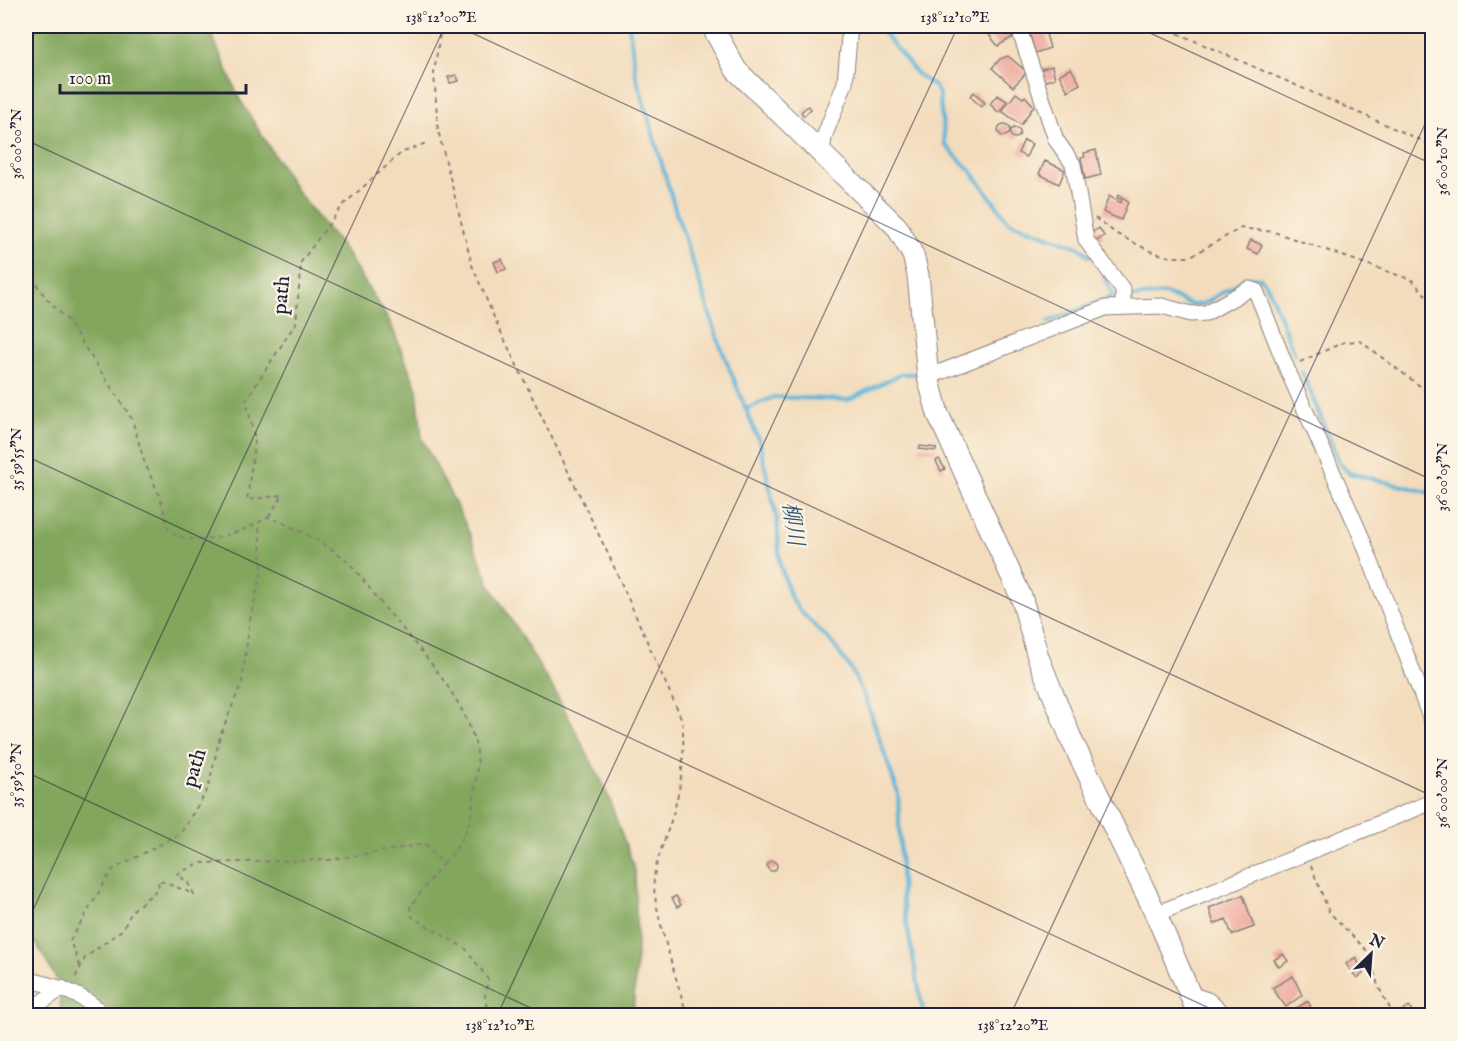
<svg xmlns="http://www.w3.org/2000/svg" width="1458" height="1041" font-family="'IM FELL English','Noto Serif JP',serif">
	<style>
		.forest { fill: #81a65b; stroke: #52644b; stroke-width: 1.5 }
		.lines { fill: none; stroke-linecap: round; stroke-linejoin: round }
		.stream { stroke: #5ab3d7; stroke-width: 4 }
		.building { fill: #eeab9f }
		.street-casing { stroke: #8a7f7c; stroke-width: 17 }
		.secondary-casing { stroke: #8a7f7c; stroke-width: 23 }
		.path { stroke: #8a7f7c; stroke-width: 2; stroke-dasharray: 4.5 4.5; stroke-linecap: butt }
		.street { stroke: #fff; stroke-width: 15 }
		.secondary { stroke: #fff; stroke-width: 21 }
		.ticks { fill: none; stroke: #22223b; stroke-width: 1.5; stroke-opacity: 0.45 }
		.labels { text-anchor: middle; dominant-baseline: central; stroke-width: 4.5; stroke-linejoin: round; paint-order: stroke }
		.street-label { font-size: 21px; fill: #22223b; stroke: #fcf5e5 }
		.water-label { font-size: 22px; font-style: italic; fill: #365572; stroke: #fcf5e5 }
		.neatline { fill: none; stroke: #22223b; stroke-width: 2 }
		.ticks-label { font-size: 15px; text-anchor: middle; fill: #22223b }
	</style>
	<rect width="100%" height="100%" fill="#fcf5e5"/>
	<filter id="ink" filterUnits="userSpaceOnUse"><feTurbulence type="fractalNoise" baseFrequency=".0167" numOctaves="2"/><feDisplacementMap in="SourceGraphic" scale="12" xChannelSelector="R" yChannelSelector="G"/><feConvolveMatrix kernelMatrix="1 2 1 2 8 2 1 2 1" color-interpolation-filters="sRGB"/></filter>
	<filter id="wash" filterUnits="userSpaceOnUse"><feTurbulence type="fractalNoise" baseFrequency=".008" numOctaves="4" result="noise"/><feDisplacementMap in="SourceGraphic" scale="24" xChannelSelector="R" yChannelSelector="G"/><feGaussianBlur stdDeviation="1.35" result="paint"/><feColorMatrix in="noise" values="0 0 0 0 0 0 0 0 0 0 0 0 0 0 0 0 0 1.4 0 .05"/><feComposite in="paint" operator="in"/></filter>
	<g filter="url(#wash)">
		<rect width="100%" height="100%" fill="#f3dcbc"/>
		<path class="forest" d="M26,26H208L240,100L296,190L345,251L390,322L417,389L422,438L466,525L490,585L557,695L605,788L635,870L637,950L633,1015H61L59,984L37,945L26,933Z"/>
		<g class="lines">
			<path class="stream" d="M629,26L636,76L675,209L720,345L760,444L777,520L780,565L791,598L799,610L832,643L851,669L866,700L898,793L902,898L924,1016
				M878,26L917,74L935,87L939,94L945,145L971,171L1009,222L1081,248L1089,256
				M1131,297L1166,294L1192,305L1203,304L1249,277L1261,278L1268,287L1295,355
				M1048,322L1113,296L1104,276
				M1302,372L1340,464L1349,473L1432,493
				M746,409L774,397L848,400L901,374H917"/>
		</g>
		<g id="blocks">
			<path class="building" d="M982,26H1011L1012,29L1008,30L1013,37L998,46Z
				M1044,27L1050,48L1035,53L1029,32Z
				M1008,56L1027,72L1013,87L992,68L1000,59Z
				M1052,66L1055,78L1043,82L1039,70Z
				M1071,68L1080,84L1068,91L1059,75Z
				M456,75L459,81L450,83L448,77Z
				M974,92L985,103L981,107L970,96Z
				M1016,93L1023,98L1025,96L1034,106L1021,125L1002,111Z
				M997,95L1007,101L999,113L990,104Z
				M808,106L811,109L804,116L801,112Z
				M998 130a6 6 0 1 1 12 0a6 6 0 1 1-12 0Z
				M1010 133a5 5 0 1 1 10 0a5 5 0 1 1-10 0Z
				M1024,140L1032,144L1026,157L1018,153Z
				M1096,150L1101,175L1085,179L1081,158L1085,157L1084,153Z
				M1045,161L1065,170L1059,184L1039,174Z
				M1118,195L1128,202L1121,220L1103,212L1109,196L1121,203L1122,200L1117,198Z
				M1099,228L1104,236L1095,242L1090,234Z
				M1251,240L1262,245L1258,254L1247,249Z
				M502,259L506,269L498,272L494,262Z
				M920,446L936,448V451L919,449Z
				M939,459L945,469L941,471L936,461Z
				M767 866a5 5 0 1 1 10 0a5 5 0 1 1-10 0Z
				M1243,895L1254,927L1232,935L1226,919L1214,924L1209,908Z
				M676,896L681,905L677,907L672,898Z
				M1283,954L1288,961L1279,967L1274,960Z
				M1356,957L1363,974L1357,978L1346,964Z
				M1293,976L1302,995L1286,1007L1272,988Z
				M1308,1001L1315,1016H1300L1295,1009Z
				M1410,1007L1412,1012L1403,1016H1390Z"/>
		</g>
	</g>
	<g filter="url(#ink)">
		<use href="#blocks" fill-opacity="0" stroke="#8a7f7c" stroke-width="1.5"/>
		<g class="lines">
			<defs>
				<path id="street" d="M1018,26L1056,140L1073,164L1086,240L1123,290V306
					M822,155L824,137L845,83L850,26
					M928,377L1105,308L1162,306L1191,314L1206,313L1249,289L1256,291L1287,369L1361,536L1432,722
					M1156,914L1432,802
					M26,979C56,986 83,993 105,1016
					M1193,995L1208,1000L1226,1016
					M29,1016L30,1010L62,988"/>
				<path id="secondary" d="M712,26L736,70L897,227L913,255L918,275L928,377L938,414L1022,599L1038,657L1072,741L1156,914L1199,1016"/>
			</defs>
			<use href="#street" class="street-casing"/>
			<use href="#secondary" class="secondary-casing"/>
			<path class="path" d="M441,26L434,73L438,130L472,265L496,322L611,560L682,720C686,756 681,790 670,824C664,842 657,858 654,877C651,906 679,984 687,1016
				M1161,26L1432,145
				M1095,218L1117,234L1152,252L1170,257H1189L1241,228L1274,232L1412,280L1432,302
				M26,269L46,298L67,320L132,419L144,461L160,497L169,531C196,550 243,533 268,517C292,526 317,539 337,553C358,568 369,590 385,608C417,646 470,703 477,753C479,766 475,782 474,795C473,819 462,847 443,863L425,844L329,860L199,863L177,874L188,883L194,894L158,880L159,888L132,911L123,929L85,958L74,980
				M1300,362L1344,342L1360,341L1432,395
				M269,516L283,495L247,500L255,440L246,400L296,323L301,262L343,205L401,153L426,143
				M443,863L410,907L412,917L466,949L488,979L485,996L490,1016
				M1311,866L1329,912L1370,954L1378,986L1394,1016
				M80,966L70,941L112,870L180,834L208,789L220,736L242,682L250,619L262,571L259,523"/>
			<use href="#street" class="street"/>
			<use href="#secondary" class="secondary"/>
		</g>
	</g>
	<path class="ticks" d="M457,26L1432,480M1135,26L1432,164M26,140L1432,796M26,456L1226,1016M26,772L548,1016M26,925L445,26M497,1016L958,26M1010,1016L1432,109"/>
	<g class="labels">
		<g class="street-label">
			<text transform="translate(282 295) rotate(-84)">path</text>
			<text transform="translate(195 768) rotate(-73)">path</text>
		</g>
		<g class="water-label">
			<text transform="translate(792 524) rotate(82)">柳川</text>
		</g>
	</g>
	<rect width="1458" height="1041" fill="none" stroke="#fcf5e5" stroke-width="66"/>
	<g transform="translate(1371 954) rotate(25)" stroke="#fcf5e5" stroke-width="4.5" paint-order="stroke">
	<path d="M0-4.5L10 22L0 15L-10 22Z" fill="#22223b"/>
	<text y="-9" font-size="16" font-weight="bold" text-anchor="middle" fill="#22223b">N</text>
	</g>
	<path d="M60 84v9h186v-9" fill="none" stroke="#22223b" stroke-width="3"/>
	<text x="69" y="84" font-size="18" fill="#22223b" stroke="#fcf5e5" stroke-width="4.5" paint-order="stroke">100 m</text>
	<rect x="33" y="33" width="1392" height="975" class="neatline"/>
	<g class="ticks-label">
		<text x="441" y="22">138°12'00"E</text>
		<text x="955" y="22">138°12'10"E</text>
		<text transform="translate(16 144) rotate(-90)" y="5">36°00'00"N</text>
		<text transform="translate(1442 161) rotate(-90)" y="5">36°00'10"N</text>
		<text transform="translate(16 459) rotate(-90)" y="5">35°59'55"N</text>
		<text transform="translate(1442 477) rotate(-90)" y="5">36°00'05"N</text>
		<text transform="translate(16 775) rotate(-90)" y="5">35°59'50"N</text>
		<text transform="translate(1442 793) rotate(-90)" y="5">36°00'00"N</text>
		<text x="500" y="1030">138°12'10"E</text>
		<text x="1013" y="1030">138°12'20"E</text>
	</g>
</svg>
